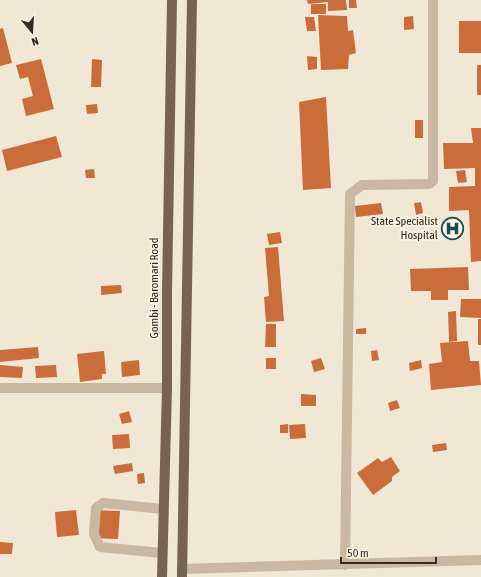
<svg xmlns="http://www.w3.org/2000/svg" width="481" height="577" font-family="'Asap Condensed',sans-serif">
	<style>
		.building { fill: #ca6d3b }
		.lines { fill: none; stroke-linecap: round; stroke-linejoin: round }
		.minor { stroke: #c9b8a2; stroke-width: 10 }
		.major { stroke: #766355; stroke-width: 10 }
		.labels { text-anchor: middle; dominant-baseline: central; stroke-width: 4; stroke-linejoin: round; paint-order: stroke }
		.poi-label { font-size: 12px; fill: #332b24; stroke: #f9f1e1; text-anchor: end }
		.street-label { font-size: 12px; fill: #332b24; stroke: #f9f1e1 }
	</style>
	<rect width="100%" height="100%" fill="#f1e7d5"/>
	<path class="building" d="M307,0H346L347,10L328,11V2L308,4Z
		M349,0H356L357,8H349Z
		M311,4H326V14H311Z
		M318,15L347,16L348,31L353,30L356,53L349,55L348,69L321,70Z
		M413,16L414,29L404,30V17Z
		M305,17H314L316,31H307Z
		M459,21H481V53H459Z
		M3,28L12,63L0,66V29Z
		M307,56L317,57V69L308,70Z
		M41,59L54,109L26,116L22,99L33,96L28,77L20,79L16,65Z
		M92,59L102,60L101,87H91Z
		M477,65H481V95H477Z
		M326,97L331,188L303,190L299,102Z
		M97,104L98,113L87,114L86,105Z
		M415,120H423V138H415Z
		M471,128H481V261L471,262L469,210L449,211V187L475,186V168L444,169L443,143H473Z
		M56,136L62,157L7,171L2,150Z
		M94,169L95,178H86L85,170Z
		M465,170L467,182L458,183L456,171Z
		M421,202L423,213L416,215L414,203Z
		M381,203L383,214L356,217L355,206Z
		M280,232L282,243L269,245L267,234Z
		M278,247L284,321L266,322L264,297L269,296L265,248Z
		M468,267L469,290H448V300H431V291H411L410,269Z
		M121,285L122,293L101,295V286Z
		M461,299H481V318L460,317Z
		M456,311L457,341L449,342L448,312Z
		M478,319H481V345H478Z
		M266,324H276V347H265Z
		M366,328V334H356V329Z
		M468,341L470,361H479L481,385L431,390L429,364L442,362L440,343Z
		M38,347L39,358L0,362V350Z
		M377,350L379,360L372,361L371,351Z
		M104,351L106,374H102V379L80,382L77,354Z
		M266,358H276V369H266Z
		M321,358L325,369L314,372L311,361Z
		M139,360L140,375L122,377L121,362Z
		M421,360L422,368L410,371L409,363Z
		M0,365L23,367L22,378L0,377Z
		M56,365L57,377L36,378L35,366Z
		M301,394L316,395V406H301Z
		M397,400L400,408L390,411L388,403Z
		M129,411L132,422L122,424L119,414Z
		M288,424V433H280V425Z
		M305,424L306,438L290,439L289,425Z
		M129,434L130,448L113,449L112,435Z
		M446,443L447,450L433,452L432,445Z
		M391,457L400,471L392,477V481L373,495L357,473L378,458L382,462Z
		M132,463L133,471L115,474L113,466Z
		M144,473L145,483L138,484L137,474Z
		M76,510L79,535L57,537L55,512Z
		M92,510L120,511L118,539L91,538Z
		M0,542L13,543L12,554H0Z"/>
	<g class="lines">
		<path class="minor" d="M0,388H167
			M162,553L100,547L94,534L96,508L103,503L163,509
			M345,565L350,194L362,185L429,184L433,181V0
			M182,569L481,560"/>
		<path class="major" d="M162,577L167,388V292L172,0
			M182,577L192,0"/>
	</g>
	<defs>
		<symbol id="hospital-ring" viewBox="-11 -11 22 22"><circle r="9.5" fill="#f9f1e1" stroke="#194b55" stroke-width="1.5"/><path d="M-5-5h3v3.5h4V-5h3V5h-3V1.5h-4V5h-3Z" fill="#194b55"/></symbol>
	</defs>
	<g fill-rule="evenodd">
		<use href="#hospital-ring" x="440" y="216" width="25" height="25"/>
	</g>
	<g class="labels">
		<g class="poi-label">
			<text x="438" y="221">State Specialist<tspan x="438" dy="14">Hospital</tspan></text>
		</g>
		<g class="street-label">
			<text transform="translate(154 288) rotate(-90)">Gombi - Baromari Road</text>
		</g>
	</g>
	<g transform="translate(32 32) rotate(162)" stroke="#f9f1e1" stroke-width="3" paint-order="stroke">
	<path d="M0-3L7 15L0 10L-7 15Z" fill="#332b24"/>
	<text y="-6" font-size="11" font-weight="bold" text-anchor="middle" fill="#332b24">N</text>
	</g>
	<path d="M341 557v6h95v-6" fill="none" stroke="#332b24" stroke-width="2"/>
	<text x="347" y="557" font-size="12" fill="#332b24" stroke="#f9f1e1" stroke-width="3" paint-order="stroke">50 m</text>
</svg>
